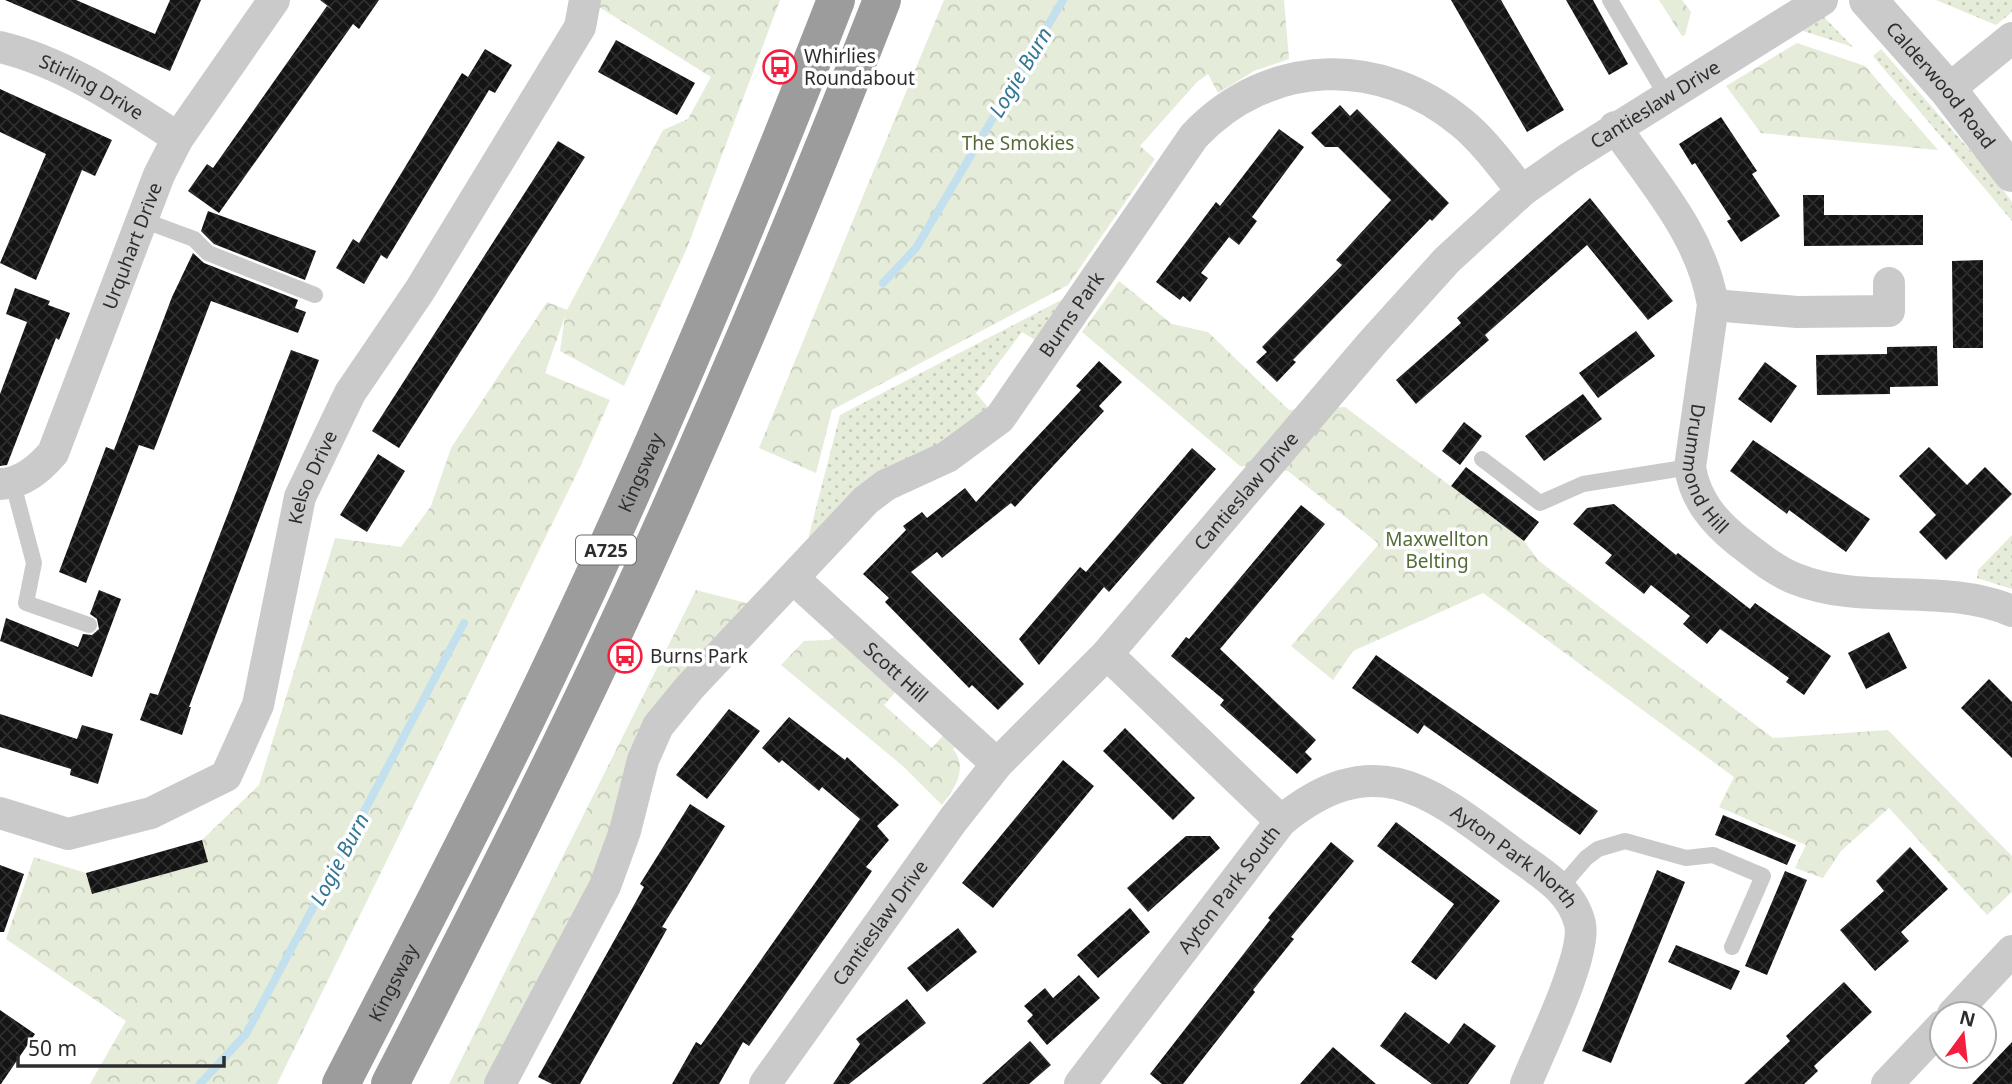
<svg xmlns="http://www.w3.org/2000/svg" width="2012" height="1084" font-family="'Noto Sans',sans-serif">
	<style>
		.grass { fill: url(#grass-dots) }
		.forest { fill: url(#forest-crowns) }
		.lines { fill: none; stroke-linecap: round; stroke-linejoin: round }
		.stream { stroke: #c3e0ee; stroke-width: 8 }
		.building { fill: url(#building-cross-hatch) }
		.service { stroke: #cacaca; stroke-width: 16 }
		.minor { stroke: #cacaca; stroke-width: 32 }
		.tertiary { stroke: #cacaca; stroke-width: 38 }
		.trunk { stroke: #9c9c9c; stroke-width: 38 }
		.labels { text-anchor: middle; dominant-baseline: central; stroke-width: 7; stroke-linejoin: round; paint-order: stroke }
		.shield { fill: #fff; stroke: #6c6c6c; stroke-width: 2 }
		.shield-label { font-size: 18px; font-weight: bold; fill: #2d2d2d }
		.poi-label { font-size: 19px; fill: #2d2d2d; stroke: #fff; text-anchor: start }
		.street-label { font-size: 19px; fill: #2d2d2d; stroke: #fff }
		.park-label { font-size: 19px; fill: #546c37; stroke: #fff }
		.water-label { font-size: 21px; font-style: italic; fill: #347795; stroke: #fff }
	</style>
	<defs>
		<pattern id="grass-dots" width="8" height="8" patternUnits="userSpaceOnUse" patternTransform="scale(1.75)"><rect width="8" height="8" fill="#e5ecd9"/><path d="M2 2h.1M6 6h.1" fill="none" stroke="#c5cbbb" stroke-width="1.8" stroke-linecap="round"/></pattern>
		<pattern id="forest-crowns" width="20" height="18" patternUnits="userSpaceOnUse" patternTransform="scale(1.75)"><rect width="20" height="18" fill="#e5ecd9"/><path d="M2 6a3 3 0 1 1 6 0M12 15a3 3 0 1 1 6 0" fill="none" stroke="#c5cbbb"/></pattern>
		<pattern id="building-cross-hatch" width="8" height="8" patternUnits="userSpaceOnUse" patternTransform="scale(1.75)"><rect width="8" height="8" fill="#141414"/><path d="M0 0l8 8M0 8l8-8" fill="none" stroke="#2e2e2e"/></pattern>
	</defs>
	<rect width="100%" height="100%" fill="#fff"/>
	<path class="grass" d="M1936,0H2012V12L1996,25Z
		M1823,16L1853,47L1800,30Z
		M1881,49L1996,180L2012,202V221L1873,56Z
		M1063,299L1040,343L1022,332L976,393L990,410L810,543L809,535L840,415Z
		M2012,535V589L1977,578L1978,570Z"/>
	<path class="forest" d="M599,0H780L687,248L624,386L560,351L565,316L545,373L610,400L580,467L277,1084H90L126,1021L6,939L34,857L86,873L92,894L208,862L202,840L259,785L335,538L401,547L431,506L451,448L547,302L567,310L663,130L688,119L711,77L599,7Z
		M944,0H1284L1289,59L1254,71L1218,93L1208,74L1197,82L1140,146L1155,159L1068,285L832,410L816,473L759,448Z
		M1659,0H1682L1691,12L1685,35L1682,36Z
		M1797,43L1865,66L1938,150L1761,133L1726,86Z
		M1119,281L1172,324L1208,332L1289,410L1345,407L1524,541L1539,561L1773,738L1888,730L2012,856V892L1987,915L1889,808L1841,851L1823,878L1795,868L1806,845L1719,807L1734,777L1483,593L1353,651L1333,680L1291,646L1379,544L1288,471L1240,466L1082,332Z
		M696,590L754,605L683,680L601,866L490,1084H449Z
		M839,633L899,688L884,705L932,748L947,731L959,742L953,749C969,769 954,789 942,805L904,767L781,665L804,641L829,640Z"/>
	<g class="lines">
		<path class="stream" d="M883,283L916,248L1063,0
			M200,1084L246,1034L464,623"/>
	</g>
	<path class="building" d="M5,0H76L155,34L170,0H201L170,71Z
		M320,0H379L359,29L353,24L219,213L188,191L207,164L213,168L327,6L333,10Z
		M1451,0H1501L1564,110L1527,132Z
		M1566,0H1593L1628,64L1609,75Z
		M616,40L695,83L677,115L598,72Z
		M485,49L512,65L495,93L489,90L387,259L381,255L364,284L336,268L353,239L359,243L462,73L468,77Z
		M0,89L112,140L95,176L82,170L36,280L0,263L46,154L0,132Z
		M1340,105L1350,116L1357,109L1449,203L1432,221L1430,219L1293,360L1296,362L1277,382L1256,362L1267,352L1262,347L1342,265L1336,260L1391,200L1338,147H1325L1311,133Z
		M1721,117L1757,171L1752,174L1780,216L1741,242L1727,221L1731,219L1695,163L1692,165L1679,144Z
		M1279,129L1304,147L1252,217L1257,221L1239,245L1229,237L1201,273L1208,278L1190,302L1183,296L1180,300L1156,282L1216,202L1220,206Z
		M558,141L585,157L399,448L372,431Z
		M1803,195H1824V215H1923V245L1804,246Z
		M1590,198L1673,301L1648,320L1587,245L1485,335L1489,340L1416,404L1396,380L1461,323L1457,318Z
		M208,211L316,251L305,280L214,244L201,231Z
		M193,253L204,263L298,300L295,308L306,312L298,333L211,301L154,450L139,445L86,583L59,572L106,447L114,450L172,297Z
		M1983,260V348H1953L1952,261Z
		M15,288L50,301L48,305L70,313L59,340L56,338L7,465L0,466V394L27,322L6,314Z
		M1636,331L1655,356L1598,398L1579,373Z
		M1937,346L1938,386L1890,387V394L1817,395L1816,355L1887,354V347Z
		M291,350L319,360L189,707H191L182,735L140,720L150,693L158,695Z
		M1099,361L1122,382L1099,406L1104,411L1015,507L1011,503L942,558L937,552L911,572L1024,684L998,710L972,685L969,688L885,602L889,598L863,574L906,530L903,526L922,512L927,518L965,488L976,502L1081,390L1076,386Z
		M1765,362L1797,386L1771,423L1738,399Z
		M1583,394L1602,419L1544,461L1525,436Z
		M1464,422L1482,436L1460,465L1442,451Z
		M1753,440L1870,519L1846,552L1789,510L1787,514L1730,471Z
		M1929,447L1967,485L1985,467L2012,494L1946,560L1919,532L1936,515L1899,476Z
		M1192,448L1216,469L1109,592L1104,587L1039,665L1019,639L1080,567L1086,572Z
		M378,454L405,471L367,532L340,515Z
		M1466,467L1539,522L1524,541L1451,486Z
		M1614,504L1676,555L1678,553L1750,609L1755,603L1831,656L1804,695L1786,682L1789,678L1720,629L1707,644L1683,624L1690,616L1651,585L1644,594L1605,563L1612,555L1573,524L1587,508Z
		M1301,505L1325,524L1220,649L1316,740L1305,752L1312,759L1297,774L1220,705L1224,700L1171,656L1186,637L1189,639Z
		M99,590L121,599L92,677L0,641L6,618L78,647L83,634L92,635L99,629L97,619L90,614Z
		M1889,632L1907,668L1866,689L1848,653Z
		M1376,655L1598,811L1580,835L1424,725L1418,734L1352,688Z
		M1989,679L2012,702V758L1961,708Z
		M729,709L760,731L707,799L676,775Z
		M0,714L77,739L82,725L113,734L98,784L70,775L71,769L0,747Z
		M789,717L845,760L847,757L899,805L877,826L889,840L866,867L872,871L749,1046L743,1042L719,1084H672L696,1042L701,1045L860,819L822,787L819,791L782,760L779,763L762,748Z
		M1125,728L1195,798L1173,820L1103,751Z
		M1063,760L1094,786L993,908L962,883Z
		M690,804L725,826L662,927L667,929L580,1084H552L538,1077L644,887L640,884Z
		M1723,815L1796,845L1787,865L1715,835Z
		M1396,822L1500,901L1436,980L1411,962L1454,904L1377,846Z
		M1186,836H1210L1220,848L1148,912L1127,888Z
		M202,840L208,862L92,894L86,873Z
		M1331,842L1354,861L1291,937L1294,939L1253,990L1255,992L1183,1084H1162L1150,1074L1270,920L1268,918Z
		M1910,847L1948,889L1901,932L1909,941L1875,971L1840,930L1884,891L1876,881Z
		M0,865L24,874L4,932H0Z
		M1657,870L1685,882L1611,1063L1582,1051Z
		M1785,871L1807,880L1767,975L1745,966Z
		M1130,908L1150,932L1098,978L1077,955Z
		M958,928L977,952L927,992L907,968Z
		M1676,945L1740,971L1731,990L1668,962Z
		M1079,975L1100,998L1047,1045L1027,1021L1033,1015L1024,1006L1045,988L1053,998Z
		M1844,982L1872,1012L1814,1066L1818,1071L1804,1084H1744L1790,1041L1786,1036Z
		M907,999L926,1023L849,1084H833L860,1044L856,1039Z
		M0,1010L35,1034L1,1084H0Z
		M1405,1012L1449,1044L1464,1023L1496,1046L1468,1084H1432L1380,1046Z
		M1030,1041L1051,1065L1029,1084H982Z
		M2012,1042V1084H1972Z
		M1333,1047L1376,1084H1300Z"/>
	<g class="lines">
		<path class="service" d="M1610,0L1667,97
			M140,219L194,239L208,253L315,295
			M1482,459L1540,503L1583,484L1690,467
			M13,484L34,563L26,603L89,625
			M1561,887L1586,858L1598,849L1625,841L1686,858L1713,855L1763,876L1732,947"/>
		<g class="minor">
			<path id="s1" d="M0,47C64,62 124,103 178,138"/>
			<path d="M1948,90L2012,38"/>
			<path id="s2" d="M1615,127C1654,183 1702,236 1713,305L1690,467C1695,499 1713,521 1738,541C1756,555 1775,571 1796,579C1863,606 1944,582 2012,611"/>
			<path d="M1713,305L1797,312L1889,311V283"/>
			<path id="s3" d="M0,484C22,484 39,469 53,453L159,175L178,138L274,0"/>
			<path id="s4" d="M794,579L997,764"/>
			<path d="M1107,654L1281,821"/>
			<path id="s5" d="M0,813L68,834L151,813L226,776L258,705L300,497L350,393L420,290L580,27L585,0"/>
			<path d="M1953,1014L2012,951"/>
			<path id="s6" d="M500,1084L605,886L625,831L643,760L658,726L690,687L866,500L886,485L947,457L1000,418L1194,136C1269,57 1380,55 1462,123C1485,142 1503,168 1522,191"/>
			<path id="s7" d="M765,1084L953,820L997,764L1107,654L1372,343L1447,260L1522,191L1569,158L1822,0"/>
			<path id="s8" d="M1080,1084L1281,821C1375,744 1430,791 1512,852C1539,872 1572,889 1580,924C1587,955 1539,1051 1526,1084"/>
			<path d="M1887,1084L1942,1026"/>
		</g>
		<path class="tertiary" id="s9" d="M1868,0L1948,90L2012,173"/>
		<g class="trunk">
			<path id="s10" d="M341,1084C410,949 481,815 546,678C652,456 747,229 836,0"/>
			<path d="M390,1084C478,912 566,739 646,563C730,377 808,190 882,0"/>
		</g>
	</g>
	<defs>
		<symbol id="bus-ring" viewBox="-11 -11 22 22"><circle r="9.5" fill="#fff" stroke="#f41f3f" stroke-width="1.5"/><path d="M-5-6H5V4H4V6H2V4H-2V6H-4V4H-5ZM-3.5-4V0h7V-4ZM-3.5 1.2v1.5H-2V1.2ZM2 1.2v1.5H3.5V1.2Z" fill="#f41f3f"/></symbol>
	</defs>
	<g fill-rule="evenodd">
		<use href="#bus-ring" x="761" y="48" width="38" height="38"/>
		<use href="#bus-ring" x="606" y="637" width="38" height="38"/>
	</g>
	<g class="labels">
		<rect class="shield" x="576" y="535.5" width="60" height="29" rx="5"/>
		<g class="shield-label">
			<text x="606" y="550">A725</text>
		</g>
		<g class="poi-label">
			<text x="804" y="56">Whirlies<tspan x="804" dy="22">Roundabout</tspan></text>
			<text x="650" y="656">Burns Park</text>
		</g>
		<g class="street-label">
			<text stroke="none"><textPath href="#s9" startOffset="112">Calderwood Road</textPath></text>
			<text stroke="none"><textPath href="#s1" startOffset="100">Stirling Drive</textPath></text>
			<text stroke="none"><textPath href="#s7" startOffset="1332">Cantieslaw Drive</textPath></text>
			<text stroke="none"><textPath href="#s3" startOffset="285">Urquhart Drive</textPath></text>
			<text stroke="none"><textPath href="#s6" startOffset="984">Burns Park</textPath></text>
			<text stroke="none"><textPath href="#s2" startOffset="374">Drummond Hill</textPath></text>
			<text stroke="none"><textPath href="#s10" startOffset="681">Kingsway</textPath></text>
			<text stroke="none"><textPath href="#s5" startOffset="553">Kelso Drive</textPath></text>
			<text stroke="none"><textPath href="#s7" startOffset="765">Cantieslaw Drive</textPath></text>
			<text stroke="none"><textPath href="#s4" startOffset="138">Scott Hill</textPath></text>
			<text stroke="none"><textPath href="#s8" startOffset="597">Ayton Park North</textPath></text>
			<text stroke="none"><textPath href="#s8" startOffset="245">Ayton Park South</textPath></text>
			<text stroke="none"><textPath href="#s7" startOffset="198">Cantieslaw Drive</textPath></text>
			<text stroke="none"><textPath href="#s10" startOffset="114">Kingsway</textPath></text>
		</g>
		<g class="park-label">
			<text x="1018" y="143">The Smokies</text>
			<text x="1437" y="539">Maxwellton<tspan x="1437" dy="22">Belting</tspan></text>
		</g>
		<g class="water-label">
			<text transform="translate(1020 72) rotate(-59)">Logie Burn</text>
			<text transform="translate(339 859) rotate(-62)">Logie Burn</text>
		</g>
	</g>
	<g transform="translate(1963 1035) rotate(15)"><circle r="33" fill="#ffffff" stroke="#ababab" stroke-width="2"/>
	<path d="M0-5L12 26L0 18L-12 26Z" fill="#f41f3f"/>
	<text y="-10" font-size="19" font-weight="bold" text-anchor="middle" fill="#2d2d2d">N</text>
	</g>
	<path d="M18 1056v10h206v-10" fill="none" stroke="#2d2d2d" stroke-width="3.5"/>
	<text x="28" y="1056" font-size="21" fill="#2d2d2d" stroke="#ffffff" stroke-width="5" paint-order="stroke">50 m</text>
</svg>
